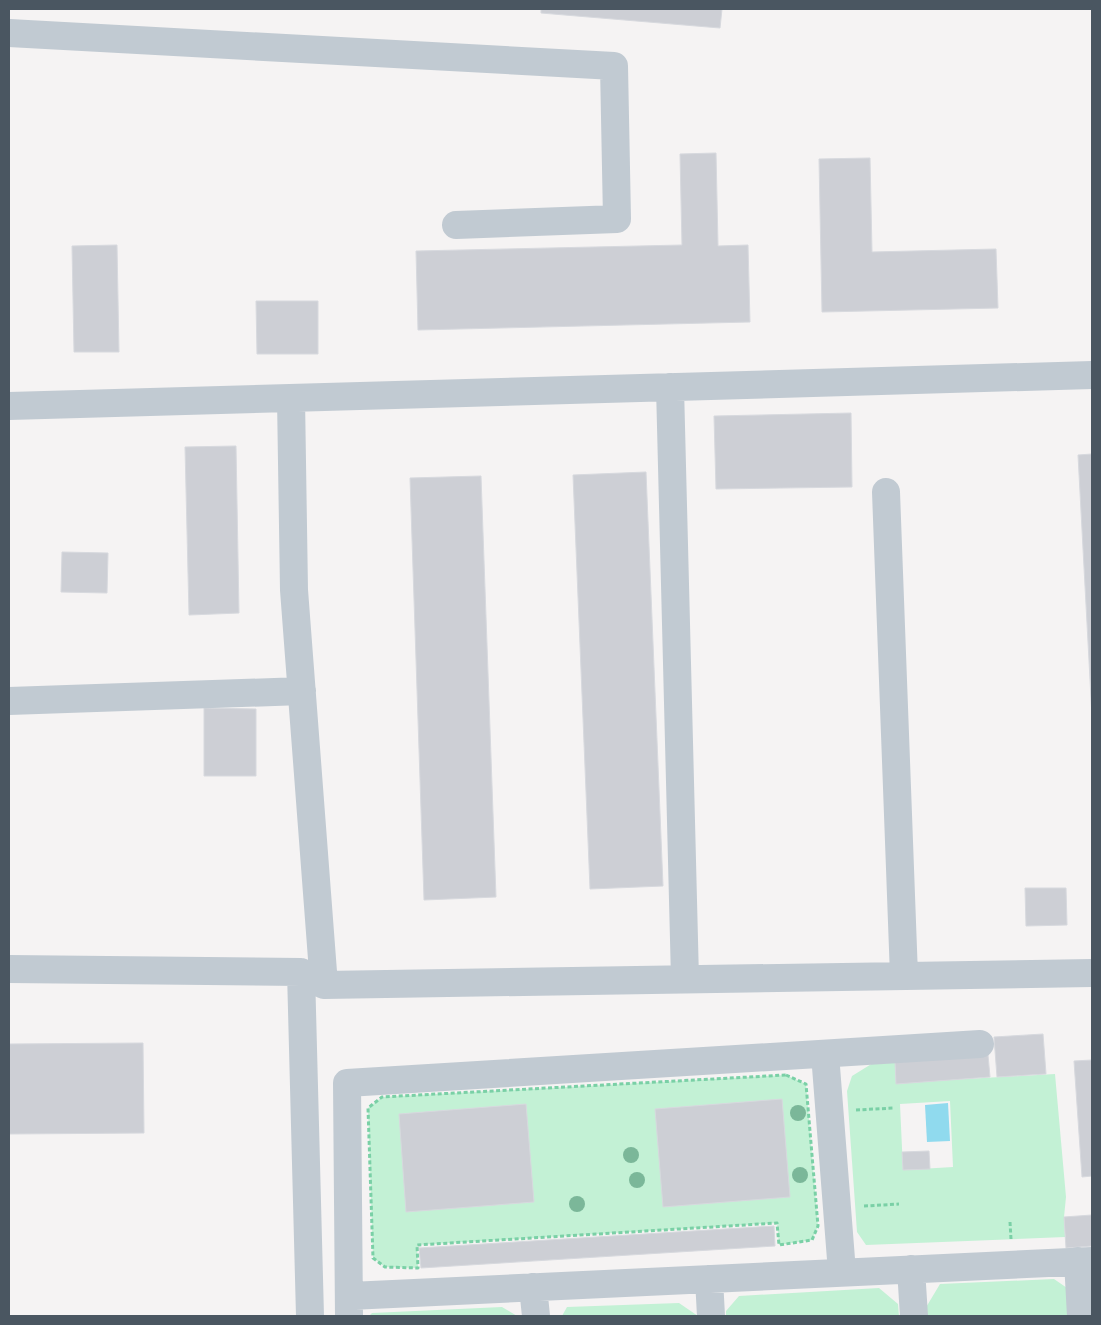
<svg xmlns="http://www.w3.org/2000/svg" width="1101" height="1325" font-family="'DM Sans',sans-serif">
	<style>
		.green { fill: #c3f1d5; fill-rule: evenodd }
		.water { fill: #90daee }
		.building { fill: #cdcfd5; stroke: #d7d9de }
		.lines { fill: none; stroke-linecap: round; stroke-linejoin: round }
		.path { stroke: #7ad0a6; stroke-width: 3; stroke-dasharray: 4 2.5; stroke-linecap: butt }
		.minor { stroke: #c1cad2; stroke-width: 28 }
		.tree { fill: #7bb799 }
	</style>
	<rect width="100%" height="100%" fill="#f5f3f3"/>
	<path class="green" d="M895,1062L896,1083L1055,1074L1066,1197L1064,1217L1065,1237L866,1245L857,1232L847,1091L852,1076L873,1063ZM950,1101L953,1167L903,1170L900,1104Z
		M786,1075L806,1084L818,1226L812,1240L779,1245L777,1223L417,1245L418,1268L385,1267L373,1258L368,1108L382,1097Z
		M1054,1279L1070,1290L1071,1316H925V1309L940,1284Z
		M879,1288L898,1304L899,1316H726V1311L739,1296Z
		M679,1303L698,1316H562L567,1307Z
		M502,1307L517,1316H369L372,1313Z"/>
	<path class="water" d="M948,1103L950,1141L927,1142L925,1105Z"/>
	<path class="building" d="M541,9H722L720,28L541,13Z
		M716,153L718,246L748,245L750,322L418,330L416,251L682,245L680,154Z
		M870,158L872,252L996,249L998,308L822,312L819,159Z
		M117,245L119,352H74L72,246Z
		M256,301H318V354H257Z
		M851,413L852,487L716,489L714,416Z
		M236,446L239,613L189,615L185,447Z
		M1092,454V717L1078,455Z
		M646,472L663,886L590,889L573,475Z
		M481,476L496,897L424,900L410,478Z
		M62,552L108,553L107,593L61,592Z
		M204,708L256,709V776H204Z
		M1025,888H1066L1067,925L1026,926Z
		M1043,1034L1046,1074L997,1077L994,1037Z
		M143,1043L144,1133L9,1134V1044Z
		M988,1055L990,1077L896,1084L895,1062Z
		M1092,1060V1176L1082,1177L1074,1061Z
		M782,1099L790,1197L663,1207L655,1109Z
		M526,1104L534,1202L406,1212L399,1114Z
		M929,1151L930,1169L903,1170L902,1152Z
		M1092,1215V1246L1066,1248L1064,1217Z
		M774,1226L775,1246L421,1268L419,1248Z"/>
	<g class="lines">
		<path class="path" d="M786,1075L806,1084L818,1226L812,1240L779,1245L777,1223L417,1245L418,1268L385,1267L373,1258L368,1108L382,1097Z
			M856,1110L894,1108
			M864,1206L899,1204
			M1010,1222L1011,1239"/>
		<path class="minor" d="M9,33L614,66L617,219L456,225
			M670,387L685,979
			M291,398L294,590L324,985
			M9,406L1092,375
			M886,492L904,976
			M9,701L302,691
			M9,969L301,972L324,985L1092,973
			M301,972L310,1316
			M825,1054L842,1272
			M1078,1261L1081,1316
			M911,1269L914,1316
			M709,1279L711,1316
			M533,1287L536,1316
			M350,1296L1092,1261
			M349,1316L347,1083L980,1044"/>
	</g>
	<g class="tree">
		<circle cx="798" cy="1113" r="8"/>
		<circle cx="631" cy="1155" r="8"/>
		<circle cx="800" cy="1175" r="8"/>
		<circle cx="637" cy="1180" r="8"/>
		<circle cx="577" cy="1204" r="8"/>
	</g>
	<rect width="1101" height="1325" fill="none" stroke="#4a5661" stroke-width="20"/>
</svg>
